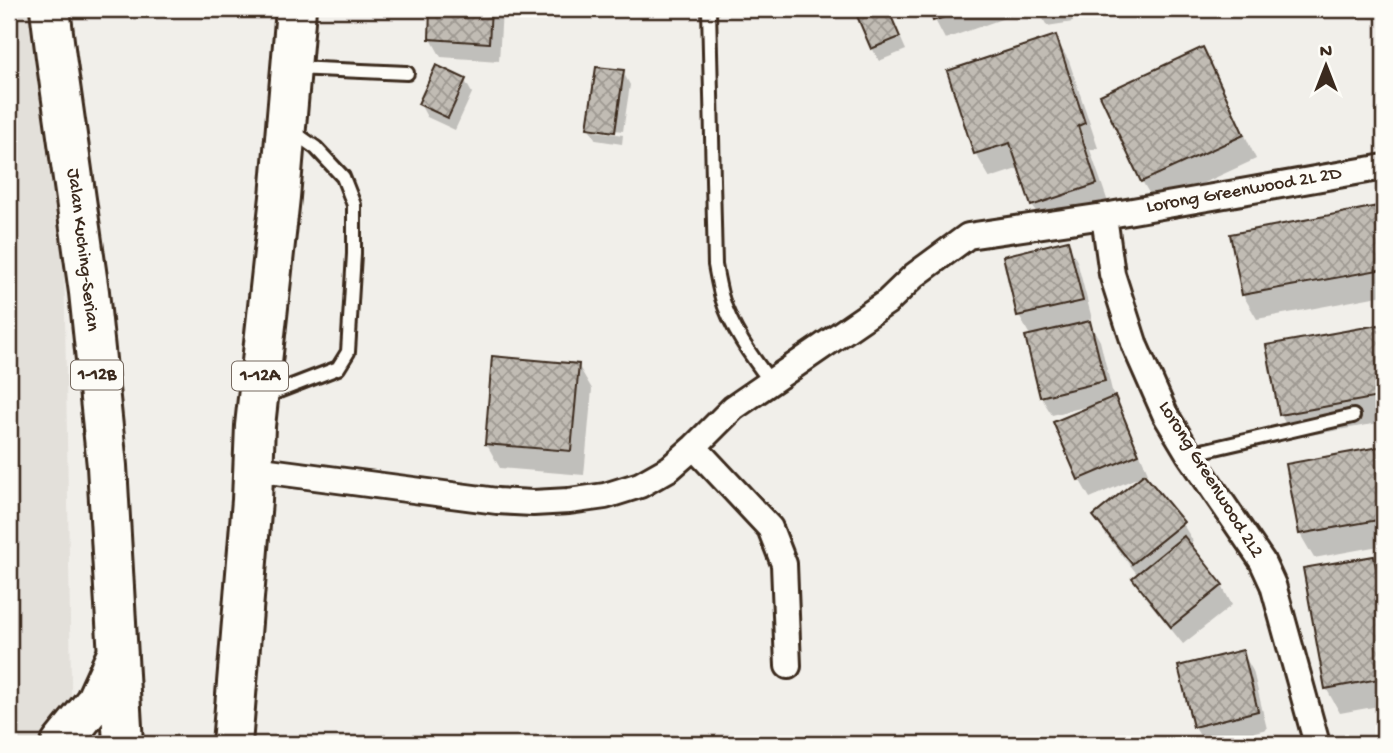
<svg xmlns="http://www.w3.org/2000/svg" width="1393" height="753" font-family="'Gochi Hand',sans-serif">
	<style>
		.built { fill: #e3e0da }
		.shadow { fill: #0003 }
		.building { fill: url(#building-cross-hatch); stroke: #3b2a1e; stroke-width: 2 }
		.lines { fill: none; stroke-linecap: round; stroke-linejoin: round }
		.service-casing { stroke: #3b2a1e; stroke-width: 18 }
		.minor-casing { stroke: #3b2a1e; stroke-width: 30 }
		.trunk-casing { stroke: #3b2a1e; stroke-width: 44 }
		.service { stroke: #fdfcf7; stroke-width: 12 }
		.minor { stroke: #fdfcf7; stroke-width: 24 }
		.trunk { stroke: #fdfcf7; stroke-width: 38 }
		.labels { text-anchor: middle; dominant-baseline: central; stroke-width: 7; stroke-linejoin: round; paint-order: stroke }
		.shield { fill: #fdfcf7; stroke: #75695f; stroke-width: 2 }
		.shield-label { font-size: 18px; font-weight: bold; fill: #3b2a1e }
		.street-label { font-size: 19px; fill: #3b2a1e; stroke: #fdfcf7 }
	</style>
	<defs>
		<pattern id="building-cross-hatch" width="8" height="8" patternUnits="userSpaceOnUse" patternTransform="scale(1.75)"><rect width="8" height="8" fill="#c1bcb4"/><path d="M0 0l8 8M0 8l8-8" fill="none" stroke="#9e9992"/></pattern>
	</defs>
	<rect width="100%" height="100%" fill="#f1efea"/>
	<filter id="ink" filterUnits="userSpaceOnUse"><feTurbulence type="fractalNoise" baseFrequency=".0143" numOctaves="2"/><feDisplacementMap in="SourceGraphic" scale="14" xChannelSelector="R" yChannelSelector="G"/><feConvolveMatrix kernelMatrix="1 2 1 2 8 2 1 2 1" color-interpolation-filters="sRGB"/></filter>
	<g filter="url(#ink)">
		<path class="built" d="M9,9H60L72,744H9Z"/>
		<path class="shadow" d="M432,9H502L499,61L441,57L431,39Z
			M856,9H888L906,50L879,61L872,48Z
			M931,9H1030L945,39L935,20Z
			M1039,9H1071L1073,22L1047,26L1040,13Z
			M1055,37L1069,61L1098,148L1090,150L1110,208L1046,229L1032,205L1020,168L990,178L976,154L949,72Z
			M1202,49L1216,73L1256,159L1156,205L1142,181Z
			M437,68L465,81L472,93L455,130L427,117L420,104Z
			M623,72L630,85L623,131L595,128V131L623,135L622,144L596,140L589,128Z
			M1382,207L1384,210V295L1257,319L1243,295L1232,235Z
			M1067,242L1077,261L1092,319L1088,320L1100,341L1114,399L1124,417L1148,473L1090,498L1079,479L1093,405L1052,415L1041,397L1031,337L1019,316L1005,257Z
			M1384,325V422L1294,438L1280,414L1268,346Z
			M578,365L592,389L584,475L500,468L486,443Z
			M1384,448V545L1314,558L1300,534L1288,466Z
			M1095,516L1182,523L1193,541L1189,545L1222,586L1232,605L1183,644L1145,597L1134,578L1138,575L1106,535Z
			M1373,558L1384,578V705L1340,713L1326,688Z
			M1242,652L1253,671L1267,729L1205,744L1194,726Z"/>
		<path class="building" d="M430,9H491L489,43L429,39Z
			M854,9H888L900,37L871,49Z
			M929,9H968L933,21Z
			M1056,35L1085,123L1078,126L1097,184L1031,206L1010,143L974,154L947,71Z
			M1203,47L1244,135L1141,182L1100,95Z
			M436,65L466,79L448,118L418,104Z
			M596,67L624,70L615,132L587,128Z
			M1383,205L1384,269L1242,295L1230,234Z
			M1068,240L1083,301L1017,316L1003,256Z
			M1090,321L1105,381L1040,397L1025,336Z
			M1384,324V396L1279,415L1266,345Z
			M492,356L579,364L571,451L485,444Z
			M1115,396L1139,454L1078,480L1053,422Z
			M1384,446V519L1299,534L1286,464Z
			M1144,474L1184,522L1132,564L1093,516Z
			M1184,536L1223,585L1171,627L1132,578Z
			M1374,556L1384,615V678L1325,689L1303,568Z
			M1243,650L1258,711L1193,727L1178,666Z"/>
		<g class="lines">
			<defs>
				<path id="service" d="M709,9L715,265C717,276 719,287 722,298C731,328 751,356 770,381
					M294,68L407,73
					M263,397L338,368L348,352L354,254V205L343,177L316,148L292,131
					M1189,454L1353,416"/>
				<path id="minor" d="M1104,216L1112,274L1135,346L1165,414L1189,454L1262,561L1273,585L1317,744
					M694,447L770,528L784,564L788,666
					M254,469L497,501L533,503L569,501L605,496L640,485L670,468L694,447L733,408L887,302L915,275L968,236L1104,216L1384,167"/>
				<path id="trunk" d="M50,9L56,57L89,292L107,466L123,744
					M61,744L95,702L117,654
					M232,744L252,500L255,426L280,197L296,9"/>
			</defs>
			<use href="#service" class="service-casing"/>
			<use href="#minor" class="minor-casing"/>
			<use href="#trunk" class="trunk-casing"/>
			<use href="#service" class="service"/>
			<use href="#minor" class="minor"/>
			<use href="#trunk" class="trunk"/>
		</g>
	</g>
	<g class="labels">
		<g class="shield">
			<rect x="71" y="360.5" width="52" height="29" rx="5"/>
			<rect x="232" y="361.5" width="56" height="29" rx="5"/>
		</g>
		<g class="shield-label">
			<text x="97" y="375">1-12B</text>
			<text x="260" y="376">1-12A</text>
		</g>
		<g class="street-label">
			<text transform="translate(1244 191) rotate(-10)">Lorong Greenwood 2L 2D</text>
			<text transform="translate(82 250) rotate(83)">Jalan Kuching-Serian</text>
			<text transform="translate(1210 480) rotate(58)">Lorong Greenwood 2L2</text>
		</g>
	</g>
	<rect width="1393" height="753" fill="none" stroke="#fdfcf7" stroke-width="35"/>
	<rect x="18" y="18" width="1358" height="718" fill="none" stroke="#3b2a1e" stroke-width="2.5" filter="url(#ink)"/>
	<g transform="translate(1326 66)" stroke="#fdfcf7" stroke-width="5" paint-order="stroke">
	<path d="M0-5L12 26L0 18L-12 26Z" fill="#3b2a1e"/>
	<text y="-10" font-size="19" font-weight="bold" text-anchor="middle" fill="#3b2a1e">N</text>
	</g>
</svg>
